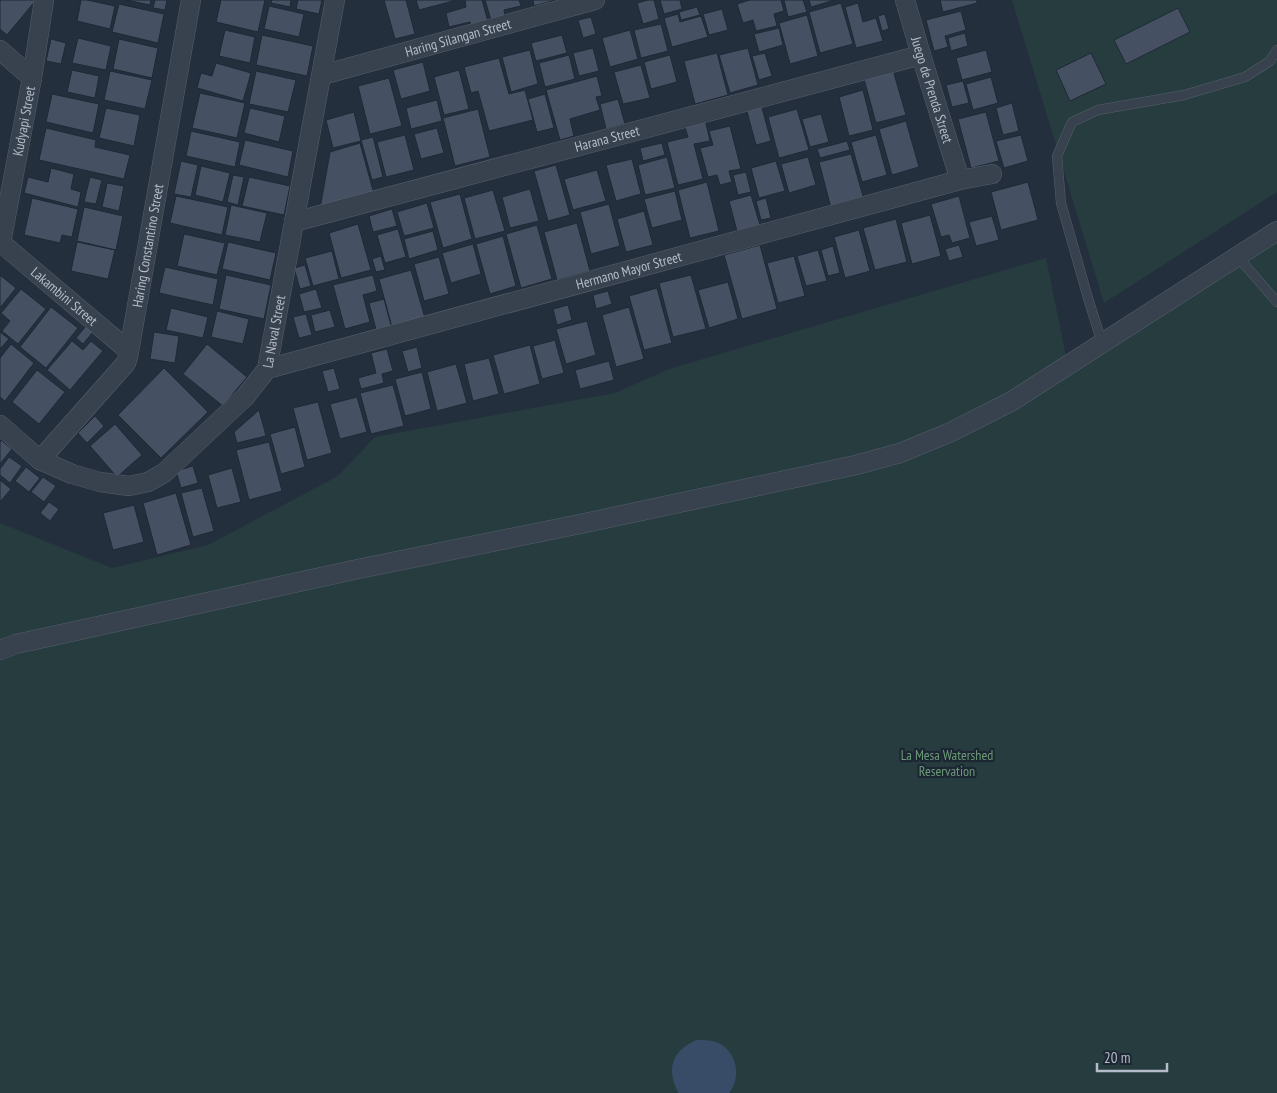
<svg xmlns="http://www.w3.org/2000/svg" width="1277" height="1093" font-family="'PT Sans Narrow',sans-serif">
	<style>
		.green { fill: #263c3f }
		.water { fill: #394c67 }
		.building { fill: #455162; stroke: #1f2835 }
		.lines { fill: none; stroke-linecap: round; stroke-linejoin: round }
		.lane-casing { stroke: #565f6c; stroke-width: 10 }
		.street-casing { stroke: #565f6c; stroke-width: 20 }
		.lane { stroke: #38414e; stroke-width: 9 }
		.street { stroke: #38414e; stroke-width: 19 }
		.labels { text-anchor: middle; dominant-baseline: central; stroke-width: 4.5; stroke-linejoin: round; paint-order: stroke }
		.street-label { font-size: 14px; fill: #b4bcc9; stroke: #1d2633 }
		.park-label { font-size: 14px; fill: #6b9a76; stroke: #1d2633 }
	</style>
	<rect width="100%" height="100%" fill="#242f3e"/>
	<path class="green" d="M1012,0H1277V192L1104,303Z
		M1277,236V1093H0V523L112,568L208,545L338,476L375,437L615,393L669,369L1046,258L1066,356Z"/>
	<path class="water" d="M696,1040C703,1040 710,1040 716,1042C737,1050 742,1077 729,1093H679L678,1092C666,1069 672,1051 696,1040Z"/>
	<path class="building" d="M0,0H36L7,35L0,29Z
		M81,0H87L115,6L110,29L77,21Z
		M126,0H151L150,5Z
		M155,0H167L165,10L153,8Z
		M221,0H265L258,32L216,22Z
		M272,0H291L290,7L271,3Z
		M298,0H322L319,14L296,9Z
		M384,0H406L415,34L395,39Z
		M416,0H457L419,10Z
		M465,0H482L489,25L472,30L470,22L449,27L446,13L466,7Z
		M485,0H519L521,6L504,10L505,17L491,20Z
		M533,0H556L534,6Z
		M648,0H654L659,19L643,24L637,3Z
		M660,0H680L682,9L664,14Z
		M750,0H781L784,11L774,14L777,26L756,31L753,20L743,23L737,4Z
		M784,0H803L807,12L788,17Z
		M809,0H835L811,7Z
		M940,0H977V3L943,12Z
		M841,3L853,44L820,53L809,12Z
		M858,3L863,22L876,18L883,41L856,48L845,7Z
		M119,4L164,14L158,43L112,32Z
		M269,6L304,14L299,37L264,29Z
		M697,7L700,15L681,20L679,12Z
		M1178,8L1190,32L1126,64L1114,40Z
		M722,9L728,30L709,35L703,14Z
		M961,11L966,30L945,36L948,47L934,51L926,20Z
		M678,14L680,22L701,16L708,37L672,47L664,18Z
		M885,14L889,29L882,31L878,16Z
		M807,15L818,56L790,64L779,23Z
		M591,17L596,34L583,38L578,20Z
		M661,24L668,51L641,58L634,30Z
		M779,28L783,45L759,52L754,34Z
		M225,30L255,37L250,63L219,56Z
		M630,30L638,59L610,67L602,38Z
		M965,33L968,46L951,51L948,38Z
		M262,35L313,46L307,76L256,65Z
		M562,35L567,53L536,61L531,43Z
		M78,38L111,46L106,70L72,63Z
		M51,39L66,43L61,64L46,61Z
		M119,39L158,48L152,78L113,69Z
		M593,48L599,71L579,76L573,53Z
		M748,48L758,85L730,93L719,55Z
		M530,50L538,84L511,92L502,57Z
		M986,50L992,72L962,80L956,58Z
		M717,53L728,95L695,104L684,61Z
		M765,53L772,76L759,80L752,56Z
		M1091,53L1106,84L1070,101L1056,70Z
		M569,55L575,79L545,87L539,63Z
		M670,55L677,82L651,89L644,62Z
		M499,58L509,94L525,90L533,120L489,131L478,91L471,93L464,67Z
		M423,62L430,91L401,99L393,70Z
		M216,63L251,73L243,101L197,88L201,73L212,76Z
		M641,65L650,98L623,104L614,72Z
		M72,70L99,76L95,98L67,92Z
		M459,70L469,109L444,115L434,77Z
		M893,70L906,115L876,123L864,79Z
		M110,71L152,80L145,109L104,100Z
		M256,71L296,80L288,112L249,104Z
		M597,76L602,96L596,97L600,110L570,119L574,136L560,140L546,90Z
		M991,77L998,103L973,110L966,84Z
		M389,78L402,126L370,134L358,86Z
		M963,81L969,103L952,107L946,85Z
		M863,90L873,130L849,136L839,97Z
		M200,93L245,103L237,138L192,128Z
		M52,94L99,104L93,133L46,122Z
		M545,94L554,128L537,132L528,99Z
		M618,99L625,124L606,129L600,104Z
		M437,100L442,121L411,129L406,108Z
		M1012,103L1019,131L1003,135L996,108Z
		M761,104L771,141L756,145L746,108Z
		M106,108L140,115L134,146L99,138Z
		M250,108L285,116L279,142L244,133Z
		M478,109L490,157L455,166L443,118Z
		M797,109L809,150L779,158L768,117Z
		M354,112L361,141L333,148L326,120Z
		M986,112L999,161L971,168L958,119Z
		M821,114L829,142L810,147L802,119Z
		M705,119L710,141L694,144L703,179L678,185L667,142L688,137L684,124Z
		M906,121L919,167L892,175L879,129Z
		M730,126L741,169L729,171L732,182L720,185L717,175L708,177L700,148L713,145L709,131Z
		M46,128L96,140L95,147L130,155L124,179L39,160Z
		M437,128L444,153L421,159L414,134Z
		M191,131L240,142L235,167L186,156Z
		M405,135L414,170L386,177L377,142Z
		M876,135L887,175L862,182L851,142Z
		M1021,135L1028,161L1004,168L996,141Z
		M373,137L383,177L372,180L361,140Z
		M245,140L293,151L288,177L239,165Z
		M847,141L850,150L820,158L817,149Z
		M360,143L374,194L320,209L330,152Z
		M662,143L665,155L643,161L640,148Z
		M851,154L865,203L832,212L819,162Z
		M667,157L675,188L645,195L638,165Z
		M808,157L816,185L789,193L781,164Z
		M632,159L641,194L616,201L606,165Z
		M181,161L198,165L191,197L174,194Z
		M776,161L785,191L759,198L751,168Z
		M556,165L570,215L548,221L534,171Z
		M201,166L230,173L223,202L195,195Z
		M51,168L74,174L71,189L81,192L78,207L24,193L28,177L48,182Z
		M597,170L606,201L573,210L564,179Z
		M746,172L751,192L738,195L733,175Z
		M233,175L244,177L238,205L227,202Z
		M90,177L102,180L96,204L84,202Z
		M249,177L290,186L284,215L242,206Z
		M707,182L719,231L690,238L678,190Z
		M1028,182L1038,220L1001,230L991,192Z
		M107,183L124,186L119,211L102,207Z
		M530,189L539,221L510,228L502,197Z
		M493,190L505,231L475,239L464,198Z
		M675,191L682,220L652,228L644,199Z
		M460,194L472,239L443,248L430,202Z
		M751,195L760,225L737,231L729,201Z
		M176,196L228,207L222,235L170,223Z
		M959,196L970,238L952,243L949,235L941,237L931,204Z
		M32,198L78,209L72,237L62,235L60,243L24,235Z
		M766,198L771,218L761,220L756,201Z
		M427,203L434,228L404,236L397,212Z
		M609,204L620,246L591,254L580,212Z
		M231,205L267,213L260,242L225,235Z
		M84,207L123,216L116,250L77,241Z
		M392,209L397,226L373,232L369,216Z
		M644,211L653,245L626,252L617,219Z
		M930,215L941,256L912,264L901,223Z
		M992,216L999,240L976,246L969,222Z
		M896,219L907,262L875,270L863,228Z
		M577,223L590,271L557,280L544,232Z
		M358,224L371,270L341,278L329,233Z
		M537,225L552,279L521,288L506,234Z
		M398,229L406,257L385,263L377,235Z
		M859,230L870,271L845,278L834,237Z
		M433,231L438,250L409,259L404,239Z
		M184,234L225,243L217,275L177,266Z
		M503,236L516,286L490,294L476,244Z
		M77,242L115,250L108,279L71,271Z
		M228,242L276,253L270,280L222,269Z
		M473,244L481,274L451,283L442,253Z
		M760,245L777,309L742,319L724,255Z
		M959,245L963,257L949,261L945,249Z
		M833,246L840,273L828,276L821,250Z
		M818,250L827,281L806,286L797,256Z
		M332,251L339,279L313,286L305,258Z
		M381,256L385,270L376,272L372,259Z
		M794,256L805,296L778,303L767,263Z
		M439,257L449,294L424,301L414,264Z
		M305,265L311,286L300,289L294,268Z
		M165,267L218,279L213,305L159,293Z
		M411,270L425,318L392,327L379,279Z
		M0,275L16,288L0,308Z
		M226,275L271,285L264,319L219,309Z
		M373,275L377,291L363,295L370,322L345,329L333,285Z
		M691,275L706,329L673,337L659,283Z
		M728,282L738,319L709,328L698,290Z
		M657,288L672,343L644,350L629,296Z
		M21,289L46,309L18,344L2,331L10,321L1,313Z
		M316,289L322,308L304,312L299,294Z
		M608,291L612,304L596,309L593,295Z
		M384,299L392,329L377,333L369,303Z
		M568,305L572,320L557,325L553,309Z
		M51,307L78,328L46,368L20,347Z
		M629,307L644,359L616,367L602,315Z
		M171,308L208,317L203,338L166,330Z
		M330,310L335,327L315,332L311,315Z
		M217,311L249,319L243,344L211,337Z
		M306,314L312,335L299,338L293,317Z
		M587,321L596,355L566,364L556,329Z
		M86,326L93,332L83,344L76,338Z
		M0,332L9,339L0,349Z
		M154,332L179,336L175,363L150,359Z
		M555,340L564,373L542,379L533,346Z
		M72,341L83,350L91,341L103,351L70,390L47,370Z
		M11,344L34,363L5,401L0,397V358Z
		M207,344L247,377L223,406L183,374Z
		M530,345L540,384L504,394L493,355Z
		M417,347L422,368L408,372L402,351Z
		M387,349L393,371L382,374L384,383L361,389L358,378L376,373L371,353Z
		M489,358L499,394L473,401L464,364Z
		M609,361L614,380L580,389L575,370Z
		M456,364L467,403L437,411L427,372Z
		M164,368L208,412L161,458L118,415Z
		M334,368L340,389L328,392L322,371Z
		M37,370L65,392L39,424L12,402Z
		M422,372L431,409L405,416L395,379Z
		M393,385L404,426L371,434L360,393Z
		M357,397L367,432L340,439L330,404Z
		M318,402L332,453L307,460L293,408Z
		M259,410L266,436L237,443L234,432Z
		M95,416L104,426L87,443L78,433Z
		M115,424L142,455L117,477L90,446Z
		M295,427L305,467L281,474L270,434Z
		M1,440L12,449L0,464V442Z
		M269,442L282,491L249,500L236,450Z
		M9,457L22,466L10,483L0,475V469Z
		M193,466L198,483L181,488L176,471Z
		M26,467L40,478L29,492L15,481Z
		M232,468L241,502L217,508L208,475Z
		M43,477L56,486L44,502L31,492Z
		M0,480L11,489L0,502Z
		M202,488L214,531L193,537L181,493Z
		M176,493L191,545L157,555L143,503Z
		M49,502L59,509L50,521L40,513Z
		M134,505L144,542L113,550L103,513Z"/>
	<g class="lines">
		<defs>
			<path id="lane" d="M1237,256L1277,302
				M1102,343L1088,298L1061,203L1057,156L1072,122L1098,110L1184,95L1245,77L1270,61L1277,50"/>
			<g id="street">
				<path id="s1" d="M905,0L921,55L960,180"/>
				<path d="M0,50L32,78"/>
				<path id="s2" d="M322,75L595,0"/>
				<path id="s3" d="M294,222L921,55"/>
				<path id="s4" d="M0,242L129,351"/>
				<path id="s5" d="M1,243L32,78L44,0"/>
				<path id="s6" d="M267,369L960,180L992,174"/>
				<path id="s7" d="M0,425L40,460L72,474L100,482L129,486L148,482L164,473L245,397L267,369L335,0"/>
				<path id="s8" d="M40,460L126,363L128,357L191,0"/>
				<path d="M0,650L16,644L358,569L585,523L856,465L900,453L951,432L1012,401L1277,231"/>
			</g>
		</defs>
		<use href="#lane" class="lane-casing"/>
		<use href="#street" class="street-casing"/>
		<use href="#lane" class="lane"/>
		<use href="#street" class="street"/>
	</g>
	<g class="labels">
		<g class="street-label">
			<text stroke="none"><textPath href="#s2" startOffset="141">Haring Silangan Street</textPath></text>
			<text stroke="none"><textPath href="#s1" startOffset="94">Juego de Prenda Street</textPath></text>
			<text stroke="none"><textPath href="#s5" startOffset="124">Kudyapi Street</textPath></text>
			<text stroke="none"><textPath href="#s3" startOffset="324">Harana Street</textPath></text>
			<text stroke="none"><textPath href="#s8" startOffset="249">Haring Constantino Street</textPath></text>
			<text stroke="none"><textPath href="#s6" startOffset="375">Hermano Mayor Street</textPath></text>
			<text stroke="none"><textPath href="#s4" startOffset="84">Lakambini Street</textPath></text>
			<text stroke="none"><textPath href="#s7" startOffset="369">La Naval Street</textPath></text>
		</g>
		<g class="park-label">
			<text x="947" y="755">La Mesa Watershed<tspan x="947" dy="16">Reservation</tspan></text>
		</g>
	</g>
	<path d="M1097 1063v8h70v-8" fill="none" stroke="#b4bcc9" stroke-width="2.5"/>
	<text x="1104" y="1063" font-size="15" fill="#b4bcc9" stroke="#1d2633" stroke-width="4" paint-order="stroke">20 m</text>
</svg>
